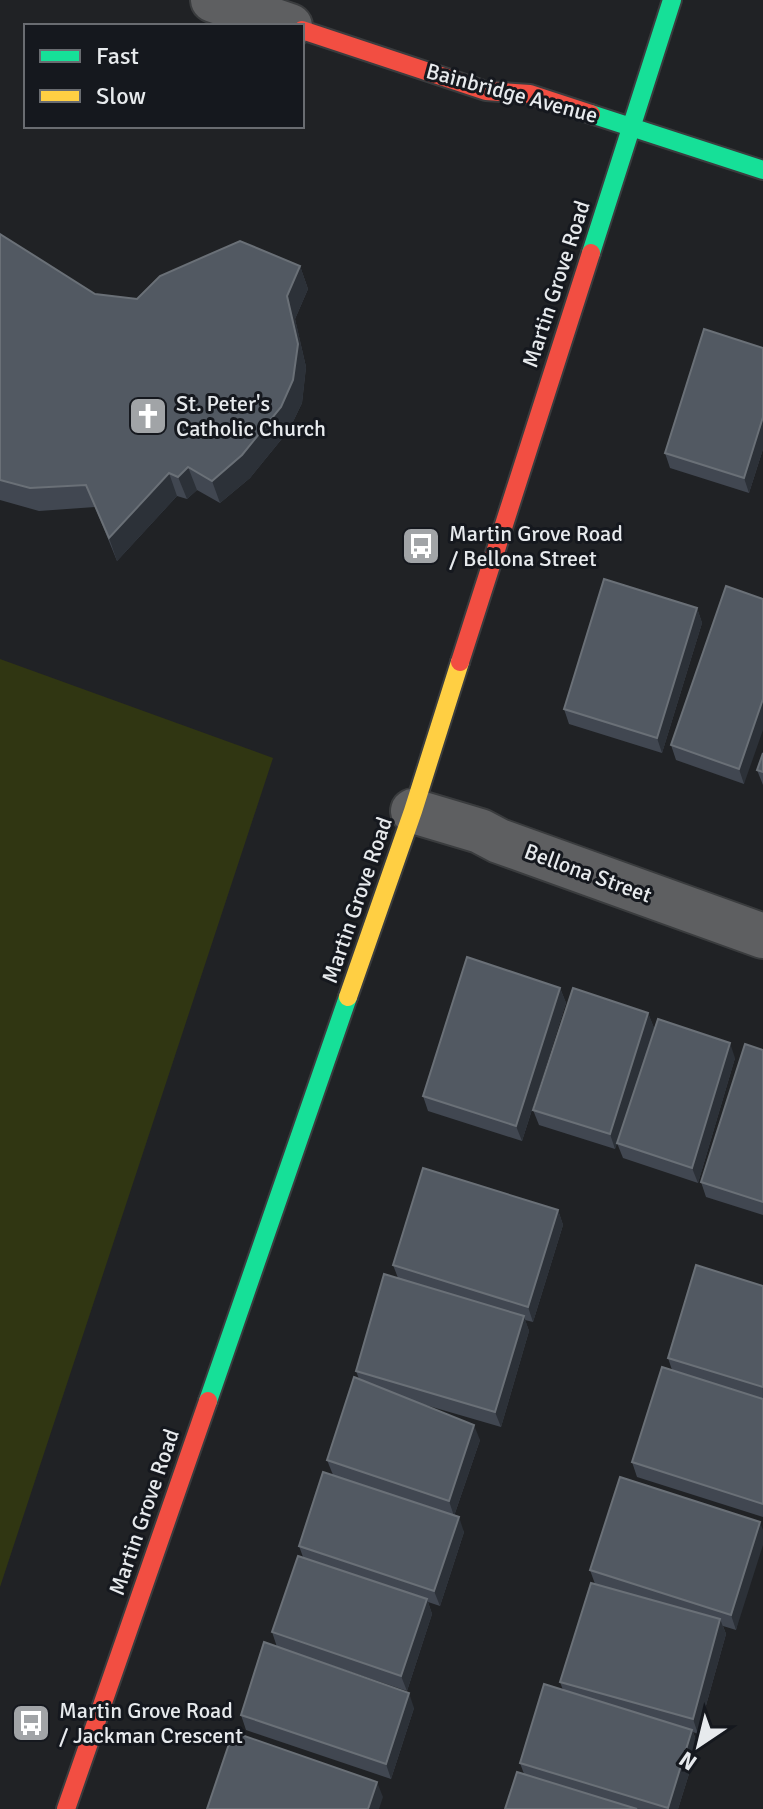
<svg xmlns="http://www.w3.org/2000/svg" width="763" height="1809" font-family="Signika,sans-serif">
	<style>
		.green { fill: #303612 }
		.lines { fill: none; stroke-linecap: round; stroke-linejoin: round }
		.street-casing { stroke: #3a3c3e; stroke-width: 48 }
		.fast-casing { stroke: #3a3c3e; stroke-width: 22 }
		.slow-casing { stroke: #3a3c3e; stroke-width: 22 }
		.jam-casing { stroke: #3a3c3e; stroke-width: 22 }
		.street { stroke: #5e5f61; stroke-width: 44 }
		.fast { stroke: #16e098; stroke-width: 18 }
		.slow { stroke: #ffcf43; stroke-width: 18 }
		.jam { stroke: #f24e42; stroke-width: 18 }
		.wall { fill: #414751 }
		.shaded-wall { fill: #2c3138 }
		.building { fill: #525962; stroke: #6a7077; stroke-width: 2 }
		.labels { text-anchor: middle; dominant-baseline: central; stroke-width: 6; stroke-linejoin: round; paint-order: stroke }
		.street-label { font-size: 22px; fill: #e7eaed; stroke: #15181e }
		.poi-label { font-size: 22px; fill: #e7eaed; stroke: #15181e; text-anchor: start }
	</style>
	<rect width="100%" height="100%" fill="#202225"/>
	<path class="green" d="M0,659L273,758L0,1587Z"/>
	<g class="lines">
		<defs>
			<path id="street" d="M213,0L290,26
				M413,811L480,831L499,841L763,936"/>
			<path id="fast" d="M591,114L763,170
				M591,253L672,0
				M208,1401L348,997"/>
			<path id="slow" d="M348,997L413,811L460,662"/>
			<path id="jam" d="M302,30L486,91L530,94L591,114
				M460,662L591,253
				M66,1809L208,1401"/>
		</defs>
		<use href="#street" class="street-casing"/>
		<use href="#fast" class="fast-casing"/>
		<use href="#slow" class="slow-casing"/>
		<use href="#jam" class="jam-casing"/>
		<use href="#street" class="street"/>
		<use href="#fast" class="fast"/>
		<use href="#slow" class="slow"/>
		<use href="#jam" class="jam"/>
	</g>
	<path class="wall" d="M0,234L95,294L137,299L300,266L308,289L295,319L306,367L302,403L289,430L250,478L220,503L197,490L187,499L177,496L117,561L95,507L39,511L0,500Z
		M763,348V449L749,493L670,468L665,453Z
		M763,599L744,784L676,760L671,745Z
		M697,608L702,623L662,753L569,724L564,709Z
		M763,753V785L757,770Z
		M560,988L566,1003L522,1141L428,1111L423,1096Z
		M648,1013L654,1028L620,1134L735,1058L698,1183L623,1158L617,1143L615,1149L539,1125L533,1110Z
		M763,1050V1215L706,1197L701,1182Z
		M558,1210L563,1225L533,1322L525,1320L529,1331L501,1427L415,1402L480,1440L454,1516L464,1532L440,1606L428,1602L432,1614L407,1691L301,1655L414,1708L391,1779L246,1730L241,1715L277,1647L272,1632L303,1557L299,1546L333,1475L327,1460L359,1379L356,1371L398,1278L393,1265Z
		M763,1286V1517L637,1477L632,1462L672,1370L668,1358Z
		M760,1522L736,1630L723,1626L726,1634L698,1734L693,1732L698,1745L678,1809H505L524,1774L520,1763L563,1690L560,1682L595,1584L590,1570Z"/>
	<path class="shaded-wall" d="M300,266L308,289L295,319L306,367L302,403L289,430L250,478L220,503L212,481Z
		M763,417V449L749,493L744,478Z
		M188,467L197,490L187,499L178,477Z
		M169,473L177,496L117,561L109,538Z
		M697,608L702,623L662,753L657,738Z
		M763,699V730L744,784L739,769Z
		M560,988L566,1003L522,1141L516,1126Z
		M648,1013L654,1028L615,1149L610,1134Z
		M730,1043L735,1058L698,1183L692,1168Z
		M558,1210L563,1225L533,1322L528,1307Z
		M524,1316L529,1331L501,1427L495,1412Z
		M474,1425L480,1440L454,1516L449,1501Z
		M459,1517L464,1532L440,1606L434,1591Z
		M760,1522L763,1530V1545L736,1630L731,1615Z
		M427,1599L432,1614L407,1691L401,1676Z
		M720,1619L726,1634L698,1734L693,1719Z
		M409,1693L414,1708L391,1779L386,1764Z
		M692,1730L698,1745L678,1809H668Z
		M377,1782L383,1797L379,1809H368Z"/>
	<path class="building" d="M0,234L95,294L137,299L160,276L240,241L300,266L287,296L298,344L293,380L281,407L242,455L212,481L188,467L178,477L169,473L109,538L86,485L30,488L0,480Z
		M704,329L763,348V417L744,478L665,453Z
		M604,579L697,608L657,738L564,709Z
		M726,586L763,599V699L739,769L671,745Z
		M763,753V772L757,770Z
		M467,957L560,988L516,1126L423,1096Z
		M573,988L648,1013L610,1134L533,1110Z
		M658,1019L730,1043L692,1168L617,1143Z
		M745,1044L763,1050V1202L701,1182Z
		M423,1168L558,1210L528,1307L393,1265Z
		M696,1265L763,1286V1387L668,1358Z
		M384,1274L524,1316L495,1412L356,1371Z
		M662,1367L763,1399V1504L632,1462Z
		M354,1377L474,1425L449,1501L327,1460Z
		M323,1472L459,1517L434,1591L299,1546Z
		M620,1477L760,1522L731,1615L590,1570Z
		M298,1556L427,1599L401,1676L272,1632Z
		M591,1583L720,1619L693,1719L560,1682Z
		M264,1642L409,1693L386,1764L241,1715Z
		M544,1684L692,1730L668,1808L520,1763Z
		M233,1732L377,1782L368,1809H207Z
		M517,1772L637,1809H505Z"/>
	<defs>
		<symbol id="church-square" viewBox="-11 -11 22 22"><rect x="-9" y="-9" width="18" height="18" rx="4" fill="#a1a4a7" stroke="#15181e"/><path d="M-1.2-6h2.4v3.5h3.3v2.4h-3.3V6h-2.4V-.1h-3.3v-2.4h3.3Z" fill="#fff"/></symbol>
		<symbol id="bus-square" viewBox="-11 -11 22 22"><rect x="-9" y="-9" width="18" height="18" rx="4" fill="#a1a4a7" stroke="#15181e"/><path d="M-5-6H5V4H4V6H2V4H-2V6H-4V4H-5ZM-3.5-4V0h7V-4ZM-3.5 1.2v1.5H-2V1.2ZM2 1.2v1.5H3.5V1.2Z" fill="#fff"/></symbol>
	</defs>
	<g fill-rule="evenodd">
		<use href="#church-square" x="126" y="394" width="44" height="44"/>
		<use href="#bus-square" x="399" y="524" width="44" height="44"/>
		<use href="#bus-square" x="9" y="1701" width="44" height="44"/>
	</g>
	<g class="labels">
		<g class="street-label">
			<text transform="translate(512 93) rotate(15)">Bainbridge Avenue</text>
			<text transform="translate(556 284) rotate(-72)">Martin Grove Road</text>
			<text transform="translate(588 873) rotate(20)">Bellona Street</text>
			<text transform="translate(357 900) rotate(-71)">Martin Grove Road</text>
			<text transform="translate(144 1512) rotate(-71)">Martin Grove Road</text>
		</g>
		<g class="poi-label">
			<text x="176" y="403">St. Peter's<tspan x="176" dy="25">Catholic Church</tspan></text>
			<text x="449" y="533">Martin Grove Road<tspan x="449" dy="25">/ Bellona Street</tspan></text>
			<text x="59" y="1710">Martin Grove Road<tspan x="59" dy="25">/ Jackman Crescent</tspan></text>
		</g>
	</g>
	<rect x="24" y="24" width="280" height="104" fill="#15181e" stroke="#696c71" stroke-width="2"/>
	<rect x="40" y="50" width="40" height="12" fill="#16e098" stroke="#696c71" stroke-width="2"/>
	<text x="96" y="64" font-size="24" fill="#e7eaed">Fast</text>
	<rect x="40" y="90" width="40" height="12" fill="#ffcf43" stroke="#696c71" stroke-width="2"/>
	<text x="96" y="104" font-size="24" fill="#e7eaed">Slow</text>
	<g transform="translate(699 1745) rotate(215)" stroke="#15181e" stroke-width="6" paint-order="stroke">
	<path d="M0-6L14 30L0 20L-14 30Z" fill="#e7eaed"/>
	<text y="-12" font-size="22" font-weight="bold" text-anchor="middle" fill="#e7eaed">N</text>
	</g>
</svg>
